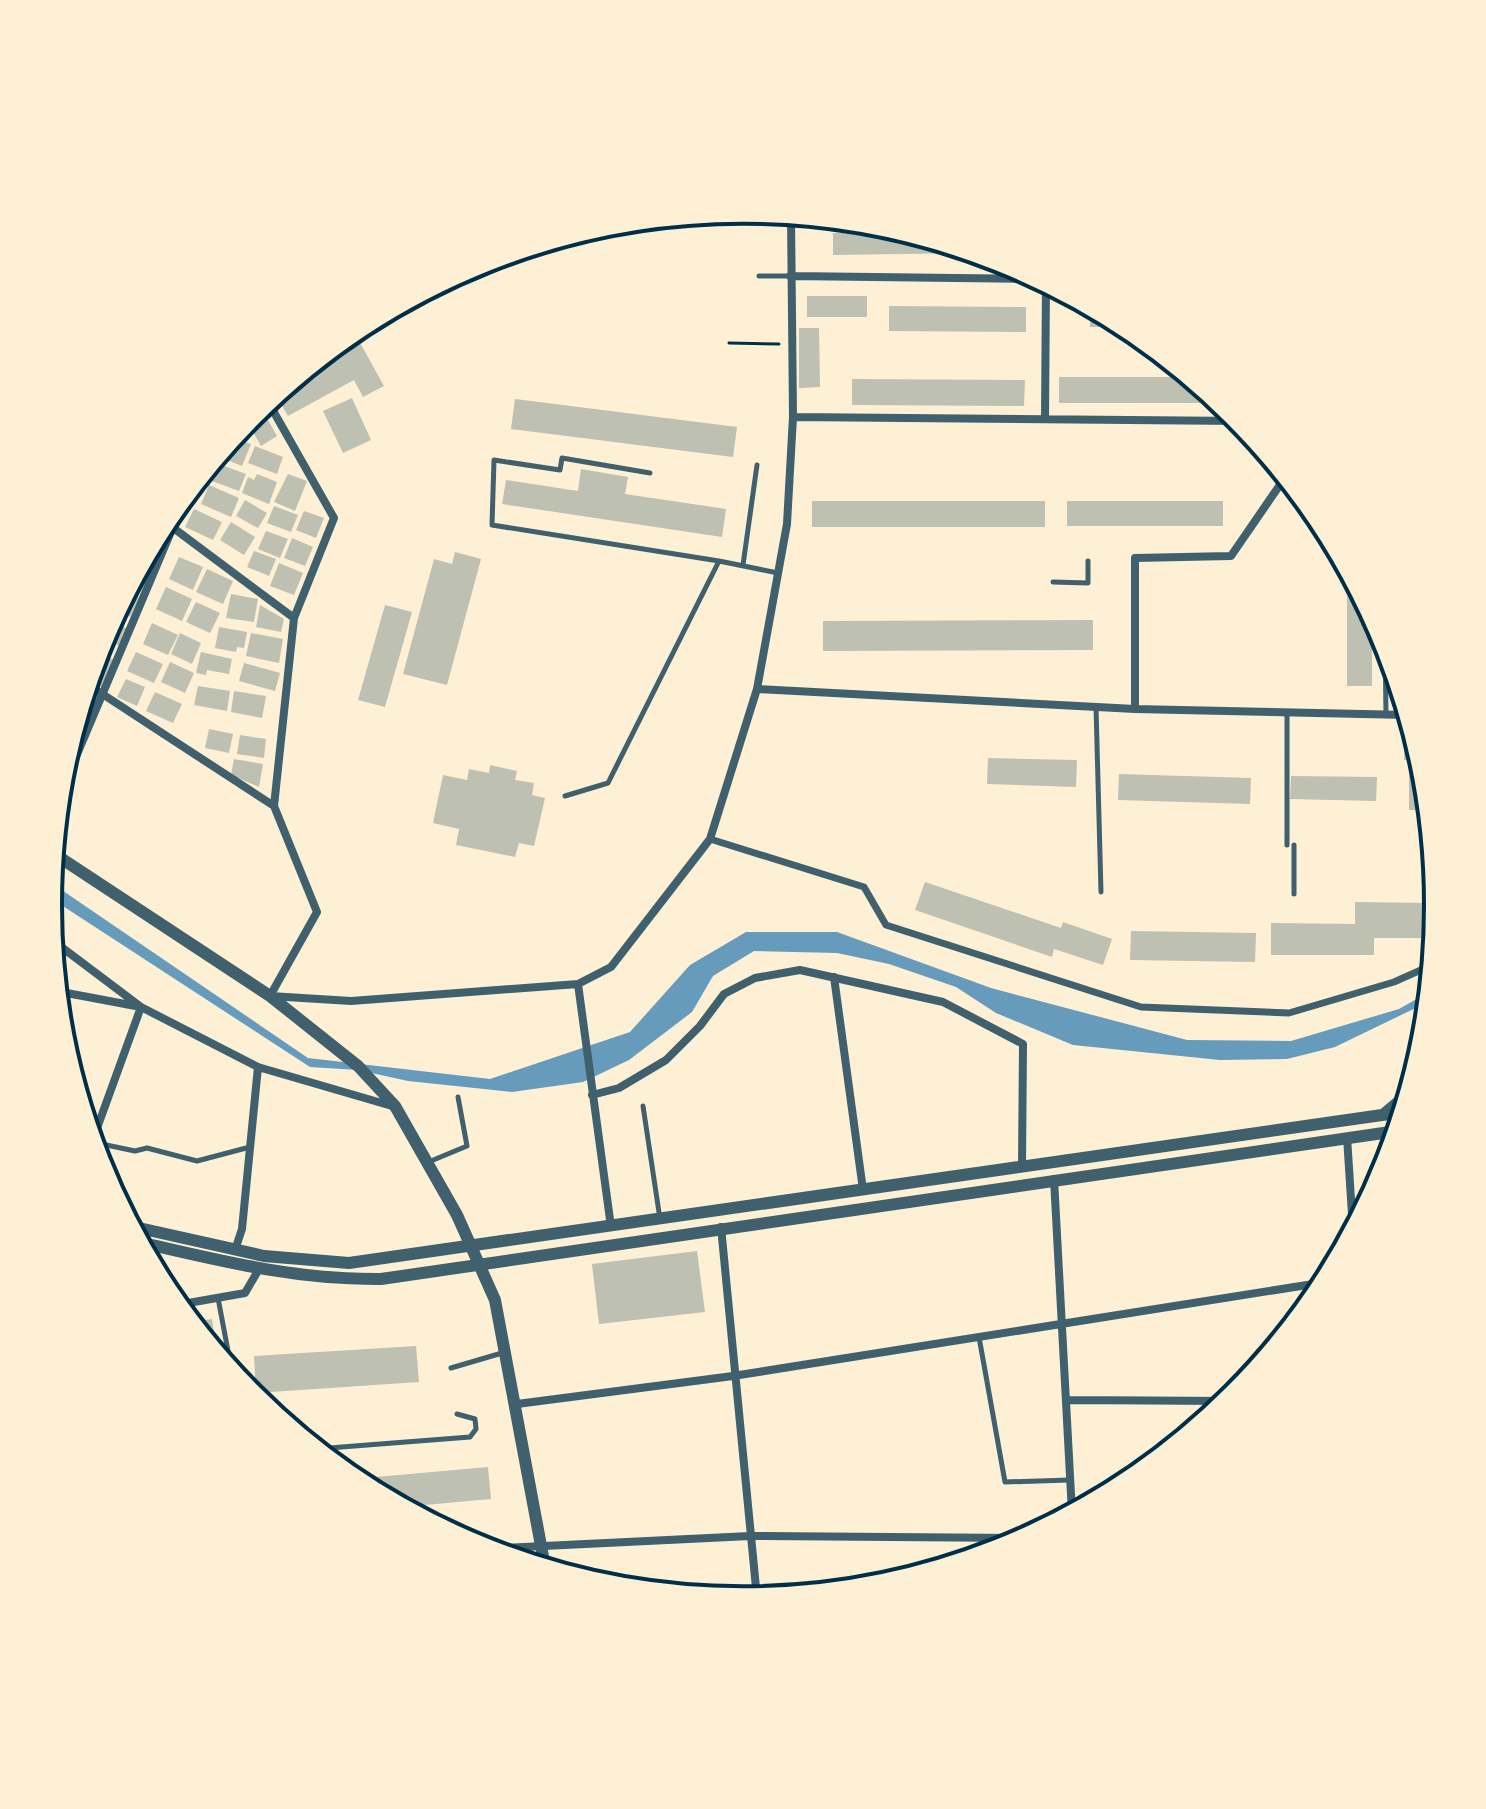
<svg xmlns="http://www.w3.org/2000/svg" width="1486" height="1809" font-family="Rubik,sans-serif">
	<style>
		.water { fill: #669bbc }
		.building { fill: #bec0b2 }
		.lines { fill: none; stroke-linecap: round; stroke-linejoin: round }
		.path { stroke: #003049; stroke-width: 3 }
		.service { stroke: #3f606c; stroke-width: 5 }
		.pedestrian { stroke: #3f606c; stroke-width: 7 }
		.minor { stroke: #3f606c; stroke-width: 8 }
		.tertiary { stroke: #3f606c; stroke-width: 12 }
		.rim { fill: none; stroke: #003049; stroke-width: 4 }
	</style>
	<rect width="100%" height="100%" fill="#fdf0d5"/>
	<path class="water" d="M50,882L308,1058L490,1079L630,1032L690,965L746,932H837L991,988L1187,1040L1291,1041L1399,1009L1429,992L1428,1002L1335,1047L1287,1059L1220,1060L1073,1045L996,1013L956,987L889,964L837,953L754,951L713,976L692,1012L629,1060L583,1082L512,1092L408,1081L358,1070L310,1067L49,897Z"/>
	<path class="building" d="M909,232L976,253L833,255V233Z
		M807,296H867V317H807Z
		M889,306L1026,307V332L889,331Z
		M1090,306L1129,327H1130H1090Z
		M799,328H819L820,387L799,388Z
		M353,330L384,386L363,397L354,380L288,416L275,394Z
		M1059,377H1190L1222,403H1059Z
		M852,379L1025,380L1024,406L852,405Z
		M352,398L371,440L343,453L323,411Z
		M515,399L737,427L733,457L511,429Z
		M260,406L277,436L261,446L246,420Z
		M232,437L251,444L242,466L217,456Z
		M255,446L283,457L277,474L248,463Z
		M216,463L246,474L239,491L209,480Z
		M581,469L628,477L625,494L726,509L722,537L502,504L506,480L578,491Z
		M257,474L277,482L269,504L242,493L248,477L254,480Z
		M288,474L307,481L295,511L274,502Z
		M209,485L239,498L231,517L201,504Z
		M245,500L267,513L258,528L236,516Z
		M812,501H1045V527H812Z
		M1067,501H1223V526H1067Z
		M274,506L298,515L291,532L267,523Z
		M194,509L222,522L213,540L185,527Z
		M304,511L324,518L316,538L296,530Z
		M231,522L255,537L244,555L220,540Z
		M266,531L288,539L280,558L258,549Z
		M292,538L313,547L305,566L284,558Z
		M254,551L276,559L269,576L247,567Z
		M455,552L481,559L447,685L403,674L434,559L452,564Z
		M179,557L203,567L193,590L169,579Z
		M143,561L154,566L145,584L133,578Z
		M279,563L303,573L294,595L270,586Z
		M1347,567L1372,614V686H1347Z
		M207,569L233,581L223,604L196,592Z
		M166,587L192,599L182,621L156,609Z
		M126,592L139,597L130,617L116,611Z
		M231,594L258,599L254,622L226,618Z
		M196,602L220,613L210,633L186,622Z
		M260,605L284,619L281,632L256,627Z
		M385,605L412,612L385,707L358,700Z
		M1093,620V650L823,651V621Z
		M110,621L128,629L120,646L101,638Z
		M152,623L178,635L168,655L143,644Z
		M219,627L247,632L244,648L237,647L236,652L215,648Z
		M180,633L201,643L192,664L171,654Z
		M251,633L283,639L279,663L246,656Z
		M97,652L114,660L102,687L88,680Z
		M136,652L163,664L154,683L127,671Z
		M201,652L232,659L229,674L207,670L206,675L196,673Z
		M170,662L194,673L185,693L161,682Z
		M244,663L280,673L275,691L239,681Z
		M126,679L145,687L137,706L117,697Z
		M198,686L230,691L227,711L194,705Z
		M234,691L266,696L262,718L231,712Z
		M155,692L182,704L173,723L146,711Z
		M209,729L233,734L229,753L205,748Z
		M240,735L266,739L264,758L237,754Z
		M1404,738H1415L1425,769L1429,810H1409V760H1404Z
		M988,758L1077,760L1076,787L987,784Z
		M234,759L263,764L259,787L231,775Z
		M490,765L517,771L515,780L534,783L532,795L545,798L534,846L519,843L515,857L456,845L459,829L433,823L443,775L467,780L469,769L489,773Z
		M1119,774L1251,778L1250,804L1118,800Z
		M1291,776L1377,777L1376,801L1290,799Z
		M925,882L1061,928L1063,922L1112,939L1103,965L1054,949L1052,957L915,910Z
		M1355,902L1430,903L1429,938H1374V955H1271V923L1355,924Z
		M1131,931L1256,933L1255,962L1130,960Z
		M697,1251L705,1312L599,1324L592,1264Z
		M212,1319L217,1354L191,1322Z
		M416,1346L419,1382L256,1393L254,1356Z
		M488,1467L491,1499L403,1507L353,1479Z"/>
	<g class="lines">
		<path class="path" d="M729,343L779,344"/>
		<path class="service" d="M814,217V219
			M759,276H789
			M650,473L562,458L560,470L494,460L492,525L719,561
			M743,565L757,465
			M1053,582L1088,583V561
			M1385,639L1386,715
			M1096,707L1101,892
			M1287,714V845
			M565,796L608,783L719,561L778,573
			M1294,894V845
			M643,1106L660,1219
			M92,1142L135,1151L147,1148L197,1161L250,1147
			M426,1163L467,1146L458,1097
			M218,1298L232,1372
			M979,1337L1005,1482L1069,1480
			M451,1368L502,1353
			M316,1449L470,1437L476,1429L475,1419L457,1414"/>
		<path class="pedestrian" d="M710,839L864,887L886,925L1141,1007L1289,1013L1394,982L1432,965"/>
		<path class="minor" d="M790,276L1040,279
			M267,400L334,518L294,618L274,806L317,912L270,996L351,1001L578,984L611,967L710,839L757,689L787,524L793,417L791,214
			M793,417L1241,421
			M1045,419L1046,282
			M164,521L294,618
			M87,684L274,806
			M757,689L1135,709L1408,715
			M1135,709V558L1231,556L1286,476
			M59,797L189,489
			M52,940L141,1007L258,1067L392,1106
			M834,977L863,1190
			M578,984L611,1227
			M56,991L141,1007L92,1142
			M592,1095L619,1088L666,1060L700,1026L724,994L755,978L800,970L943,1002L1023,1044L1022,1165
			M1347,1137L1353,1230
			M1054,1179L1072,1513
			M721,1227L757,1598
			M235,1250L242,1229L258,1067
			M177,1305L245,1293L259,1269
			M1067,1400L1229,1401
			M517,1404L733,1376L1326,1282
			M484,1549L750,1536L1025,1538"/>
		<path class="tertiary" d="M53,853L270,996L358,1066L395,1106L457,1215L495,1300L545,1567
			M1384,1114L1409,1093
			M130,1226L264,1256L349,1263L1403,1112
			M139,1242C221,1261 296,1280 381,1279L1397,1131"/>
	</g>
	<path d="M0 0H1486V1809H0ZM62 905a681 681 0 1 1 1362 0a681 681 0 1 1-1362 0Z" fill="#fdf0d5" fill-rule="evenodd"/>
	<path class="rim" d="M62 905a681 681 0 1 1 1362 0a681 681 0 1 1-1362 0Z"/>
</svg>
